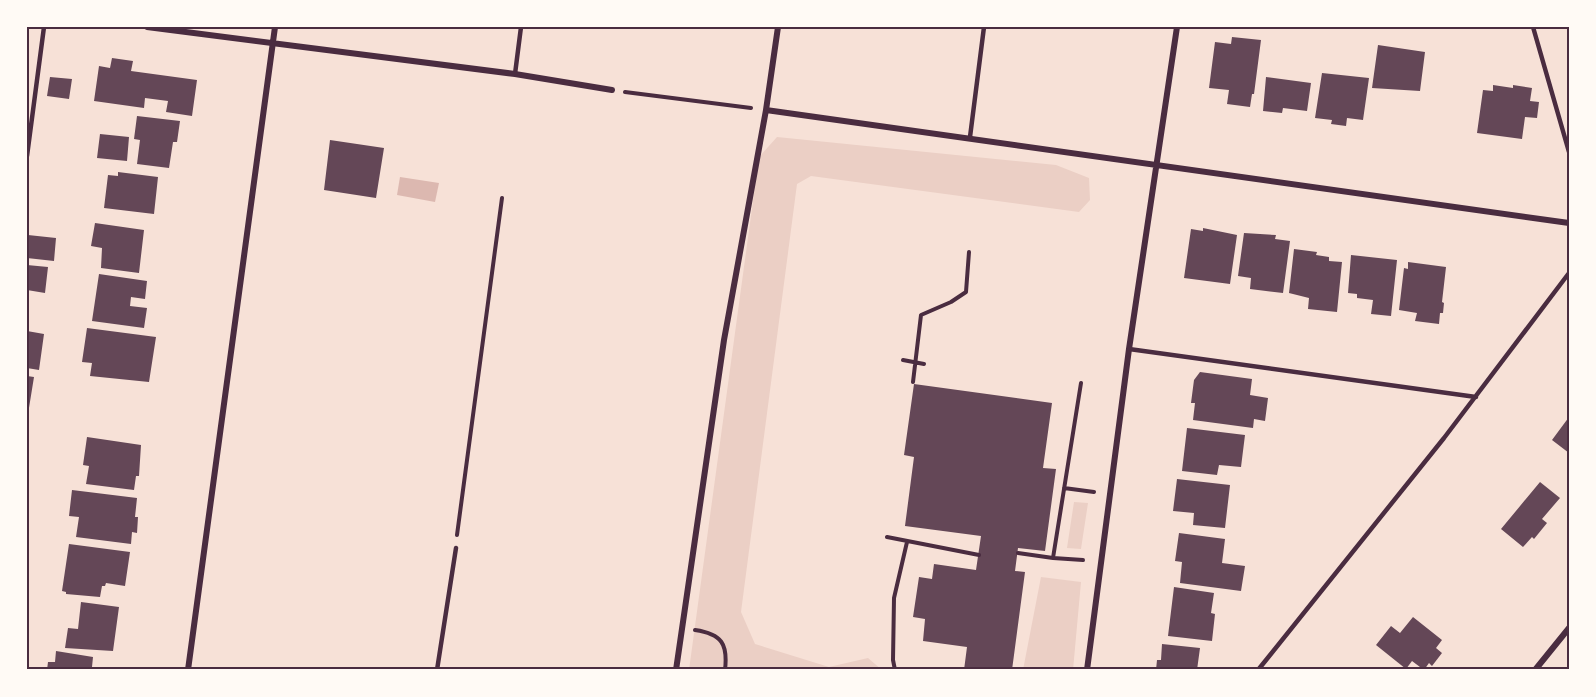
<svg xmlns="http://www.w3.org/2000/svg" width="1596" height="697" font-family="'Exo 2',sans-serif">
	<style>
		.green { fill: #ebcfc5 }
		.water { fill: #dcb8b0 }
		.building { fill: #644757 }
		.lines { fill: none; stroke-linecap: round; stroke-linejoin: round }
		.path { stroke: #4a2c40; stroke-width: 4 }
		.service { stroke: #4a2c40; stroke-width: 4.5 }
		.minor { stroke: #4a2c40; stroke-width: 6 }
		.neatline { fill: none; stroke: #4a2c40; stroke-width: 2 }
	</style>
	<rect width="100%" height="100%" fill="#f7e1d7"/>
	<path class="green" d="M777,137L1056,165L1089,178L1090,200L1079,212L811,176L797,184L741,612L755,644L829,667L868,658L882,670H689L759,157Z
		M1074,502L1088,503L1081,549L1067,548Z
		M1041,577L1081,582L1073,670H1023Z"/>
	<path class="water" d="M400,177L439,183L435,202L397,195Z"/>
	<path class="building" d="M1232,37L1261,40L1254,94H1252L1250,107L1227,104L1229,90L1209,88L1215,42L1231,44Z
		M1378,45L1425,52L1420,91L1372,88Z
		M112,58L133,61L131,71L197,80L192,116L166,112L168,101L145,98L144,108L94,101L99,66L110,68Z
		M1322,73L1369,78L1363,120L1347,118L1346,126L1331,124L1332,120L1315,118Z
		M50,77L72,79L69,99L47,96Z
		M1266,77L1311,83L1307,111L1283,108L1282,113L1263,111Z
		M1493,85L1513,88V85L1532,88L1530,101L1539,102L1537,118L1525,117L1522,139L1477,133L1483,90L1493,91Z
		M137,116L180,121L177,142H173L169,168L137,164L140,140L134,139Z
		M100,134L129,137L127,161L97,158Z
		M330,140L384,148L376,198L324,190Z
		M118,172L158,177L154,214L104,208L108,175L118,176Z
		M95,223L144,230L139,273L101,268L102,248L91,246Z
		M1203,228L1237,235L1230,284L1184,278L1191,229L1203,231Z
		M1244,233L1276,235L1275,239L1290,241L1283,293L1250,289L1251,278L1238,276Z
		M28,235L56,238L54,261L27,258Z
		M1294,249L1317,252L1316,255L1329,257V261L1342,262L1337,312L1308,309L1309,298L1289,293Z
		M1351,255L1397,260L1391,316L1371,314L1373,300L1357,298V294L1348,293Z
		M1408,262L1446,267L1442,302L1444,303L1443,313H1440L1439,324L1415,321L1417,313L1399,310L1404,268L1408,269Z
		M27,265L48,267L45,293L27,290Z
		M99,274L147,281L145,299L131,297L130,306L147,308L144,328L92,321Z
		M87,328L156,337L149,382L90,376L92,363L82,362Z
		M27,331L44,334L39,370L27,368Z
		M1200,372L1252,379L1250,395L1268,398L1265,421L1254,419L1253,428L1193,420L1195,403H1191L1194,380Z
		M27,376L34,377L28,414H27Z
		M914,384L1052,403L1043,468L1056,469L1045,551L1018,548L1015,571L1025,572L1012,670H964L967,647L923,641L925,619L913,617L919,577L932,579L934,564L976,570L981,536L905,526L914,457L904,455Z
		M1569,417V453L1552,440Z
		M1187,428L1245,435L1241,467L1219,465L1217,475L1182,471Z
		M87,437L141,445L139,476H136L134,490L86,484L89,466L83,465Z
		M1177,479L1230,485L1225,528L1193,525L1194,513L1173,511Z
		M1540,482L1560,498L1542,519L1547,523L1534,539L1532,537L1523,547L1501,529Z
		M72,490L137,498L135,517H138L137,533L132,532L131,544L76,537L79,517L69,516Z
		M1179,533L1225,539L1222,563L1245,566L1241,591L1180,583L1182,562L1175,561Z
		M69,544L130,552L125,586L106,583L105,586H102L100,597L66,594V592L62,591Z
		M1174,587L1214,593L1211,613L1215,614L1212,641L1168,636Z
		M81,602L119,607L113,651L65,648L68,628L78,629Z
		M1413,617L1442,640L1436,648L1442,653L1432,666L1429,663L1424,670L1412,661L1406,669L1376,645L1391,626L1400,633Z
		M1162,644L1200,648L1197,670H1156L1157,660H1161Z
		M56,651L93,657L92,667L102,670H47L48,662H55Z"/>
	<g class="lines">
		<path class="path" d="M625,92L751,108
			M903,360L924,364
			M913,382L921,315L951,302L966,292L969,252
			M1064,488L1094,492
			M457,535L502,198
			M887,537L979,555
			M1018,553L1053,558L1081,383
			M1053,558L1083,560
			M695,630C722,634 728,644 725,670
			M895,670L893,660L894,598L907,542"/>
		<path class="service" d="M1533,27L1569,152
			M515,74L521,27
			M970,137L984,27
			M27,156L44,27
			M1129,349L1476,397
			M437,670L456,548
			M1258,670L1444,438L1569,273"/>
		<path class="minor" d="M147,27L515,74L612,90
			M766,110L1569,223
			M188,670L275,27
			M676,670L724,340L766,110L778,27
			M1087,670L1129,349L1177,27
			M1535,670L1569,628"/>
	</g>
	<rect width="1596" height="697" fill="none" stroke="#fffaf5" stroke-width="57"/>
	<rect x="28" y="28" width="1540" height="640" class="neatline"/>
</svg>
